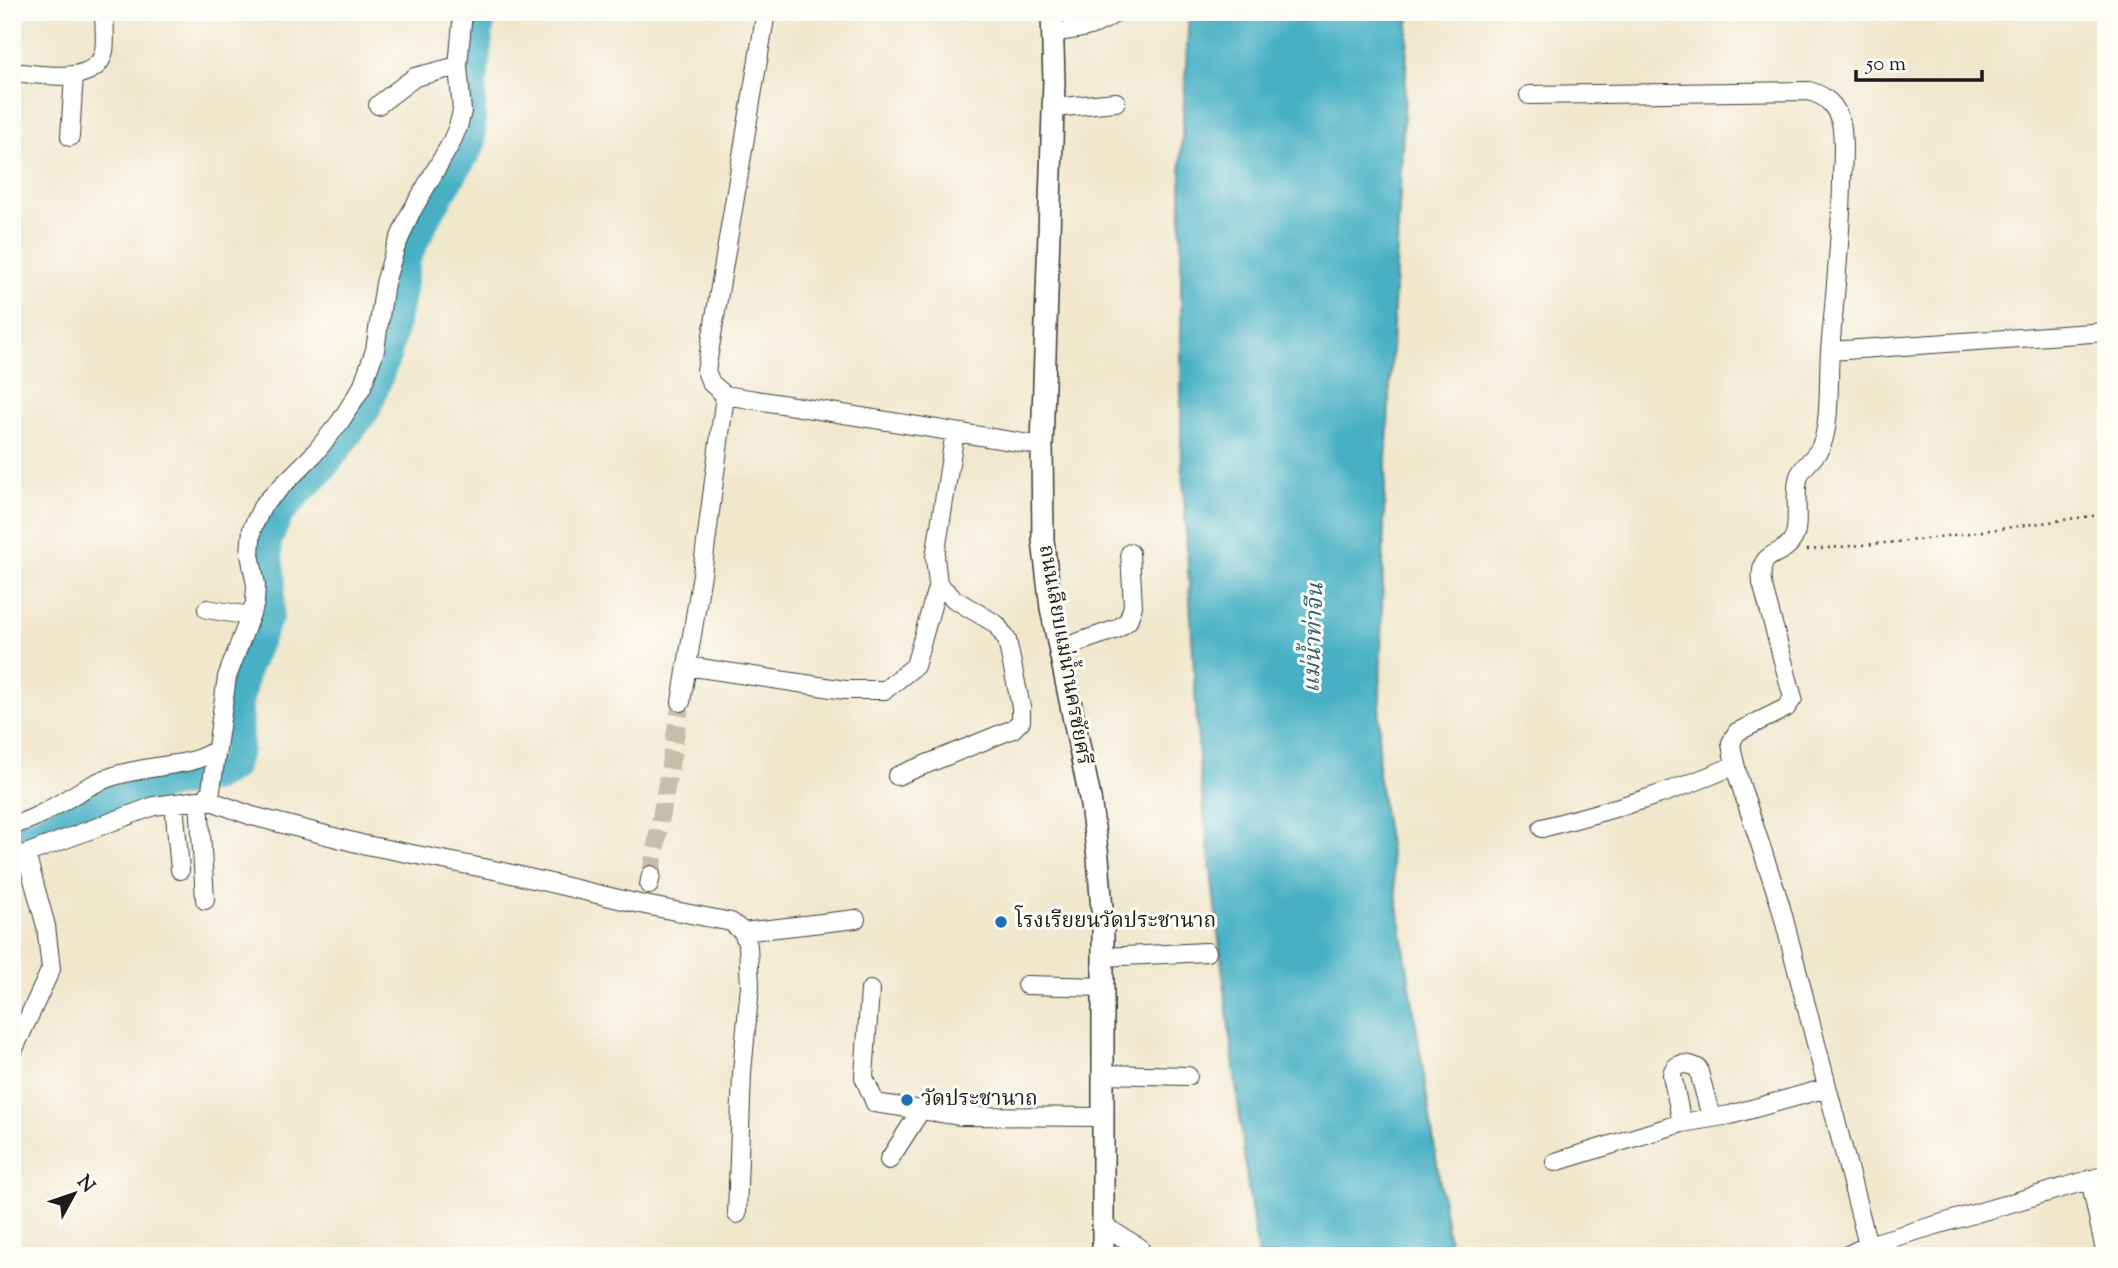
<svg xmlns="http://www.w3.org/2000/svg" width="2118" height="1268" font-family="'Sorts Mill Goudy','Noto Serif Thai',serif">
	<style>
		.water { fill: #46b0c4; stroke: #316670; stroke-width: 2 }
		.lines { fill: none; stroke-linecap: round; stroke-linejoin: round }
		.river { stroke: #46b0c4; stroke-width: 30 }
		.minor-tunnel { stroke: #c6bea9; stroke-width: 18; stroke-dasharray: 18 9; stroke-linecap: butt }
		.minor-casing { stroke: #3c3a36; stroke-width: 20 }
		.major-casing { stroke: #3c3a36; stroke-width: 24 }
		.path { stroke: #3c3a36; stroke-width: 2.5; stroke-dasharray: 2 5; stroke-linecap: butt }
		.minor { stroke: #fff; stroke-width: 18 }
		.major { stroke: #fff; stroke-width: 21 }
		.poi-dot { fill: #1f6fb2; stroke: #fdfcf7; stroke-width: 2.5 }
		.labels { text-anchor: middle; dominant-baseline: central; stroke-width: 6; stroke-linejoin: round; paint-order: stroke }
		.street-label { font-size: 21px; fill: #1c1c1c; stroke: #fdfcf7 }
		.poi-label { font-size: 21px; fill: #1c1c1c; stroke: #fdfcf7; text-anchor: start }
		.water-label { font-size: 23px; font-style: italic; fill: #2f5f68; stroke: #fdfcf7 }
	</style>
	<rect width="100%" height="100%" fill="#fdfcf7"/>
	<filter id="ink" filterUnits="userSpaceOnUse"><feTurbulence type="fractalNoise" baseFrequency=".0143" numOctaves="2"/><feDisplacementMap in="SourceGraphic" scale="14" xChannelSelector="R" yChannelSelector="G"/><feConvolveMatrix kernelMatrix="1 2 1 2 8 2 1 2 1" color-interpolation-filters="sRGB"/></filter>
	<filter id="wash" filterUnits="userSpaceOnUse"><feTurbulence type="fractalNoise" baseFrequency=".00686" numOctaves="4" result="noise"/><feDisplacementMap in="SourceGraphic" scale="28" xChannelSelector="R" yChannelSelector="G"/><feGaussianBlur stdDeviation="1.57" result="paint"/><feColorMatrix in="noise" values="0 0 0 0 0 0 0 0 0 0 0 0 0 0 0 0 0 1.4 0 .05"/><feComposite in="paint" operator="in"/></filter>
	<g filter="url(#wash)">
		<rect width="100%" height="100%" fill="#f0e7cc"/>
		<path class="water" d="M1189,12H1409L1385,484L1378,774L1451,1256H1258L1247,1180L1200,777L1181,443V158Z"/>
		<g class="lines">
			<path class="river" d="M12,839L41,830L93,803L129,792L215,776L232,767L238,748V704L245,670L269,614L271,580L266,543L279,513L322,468L366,409L387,353L398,306L406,258L426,217L471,144V95L481,12"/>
		</g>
	</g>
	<g filter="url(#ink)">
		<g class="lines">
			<path class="minor-tunnel" d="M651,875L681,702"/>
			<defs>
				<path id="minor" d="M766,12L706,371L711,383L725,395L1042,446
					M1053,33C1078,29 1096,28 1116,12
					M12,72C39,74 97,87 104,51C106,39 104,24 104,12
					M1529,95L1809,91C1826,96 1836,105 1841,123C1845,142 1842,163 1842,182C1841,240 1835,294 1830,351C1828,376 1831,425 1821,446C1816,458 1804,464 1799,476C1793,493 1801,526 1793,539C1781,560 1758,547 1762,583L1793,698L1786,708L1737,732L1731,743L1733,755L1739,780L1780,904L1868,1245
					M378,105L415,77L458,66
					M1053,108L1116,102
					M70,137L74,75
					M1830,351L2106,332
					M207,609L250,616
					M1059,649L1117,629L1128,621L1133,606L1130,553
					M687,666L845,690H885L915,666L938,584
					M681,702L702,574L725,395
					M897,776L1013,729L1021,721V707L1007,640L996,624L954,599L938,584L935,557L955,432
					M206,799L211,790L227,677L255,603L256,585L250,554L252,529L263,505L313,455L340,422L362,387L375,350L385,283L395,249L410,214L450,145L458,127L462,111L458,66L463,12
					M199,800L205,900
					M174,804L180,870
					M12,825C48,817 76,788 111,777C137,768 165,767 191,761C200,759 208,754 217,750
					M1542,828C1610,810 1671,794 1735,765
					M12,859L154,806L206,799L252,816L361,844L499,871L640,904L731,922L743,932L748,946L750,986L742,1072L737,1214
					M649,885L651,875
					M743,932L856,919
					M1103,957L1207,952
					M1026,985L1103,987
					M870,990L864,1077L875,1103L961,1116L1102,1117
					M12,1053L51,969L46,926L26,854
					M1103,1074L1188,1076
					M1682,1123L1672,1075C1674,1061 1688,1063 1698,1068L1711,1117
					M889,1160L921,1110
					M1555,1162L1682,1123L1730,1115L1827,1088
					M2090,1179L2106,1256
					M1102,1225L1139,1247L1143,1256
					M1846,1256L1868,1245L2106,1175"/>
				<path id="major" d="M1052,12L1054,81L1042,446L1043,540L1051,608L1090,798L1098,857L1103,924V1256"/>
			</defs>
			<use href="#minor" class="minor-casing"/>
			<use href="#major" class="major-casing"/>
			<path class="path" d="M1807,550L1918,540L2106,514"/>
			<use href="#minor" class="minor"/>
			<use href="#major" class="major"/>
		</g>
	</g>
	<g class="poi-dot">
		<circle cx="1001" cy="922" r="7"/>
		<circle cx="907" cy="1100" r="7"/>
	</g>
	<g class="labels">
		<g class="street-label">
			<text transform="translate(1064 655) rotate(80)">ถนนเลียบแม่น้ำนครชัยศรี</text>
		</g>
		<g class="poi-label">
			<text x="1015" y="922">โรงเรียยนวัดประชานาถ</text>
			<text x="921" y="1100">วัดประชานาถ</text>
		</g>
		<g class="water-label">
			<text transform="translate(1315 638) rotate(-88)">แม่น้ำท่าจีน</text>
		</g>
	</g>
	<rect width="2118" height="1268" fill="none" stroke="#fdfcf7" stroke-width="42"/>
	<g transform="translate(74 1194) rotate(50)" stroke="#fdfcf7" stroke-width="5" paint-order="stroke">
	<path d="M0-5L12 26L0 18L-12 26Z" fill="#1c1c1c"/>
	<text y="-10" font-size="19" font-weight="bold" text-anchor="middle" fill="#1c1c1c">N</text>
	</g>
	<path d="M1856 70v10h126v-10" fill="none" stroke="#1c1c1c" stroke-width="3.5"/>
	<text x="1866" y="70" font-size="21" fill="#1c1c1c" stroke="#fdfcf7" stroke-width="5" paint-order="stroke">50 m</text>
</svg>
